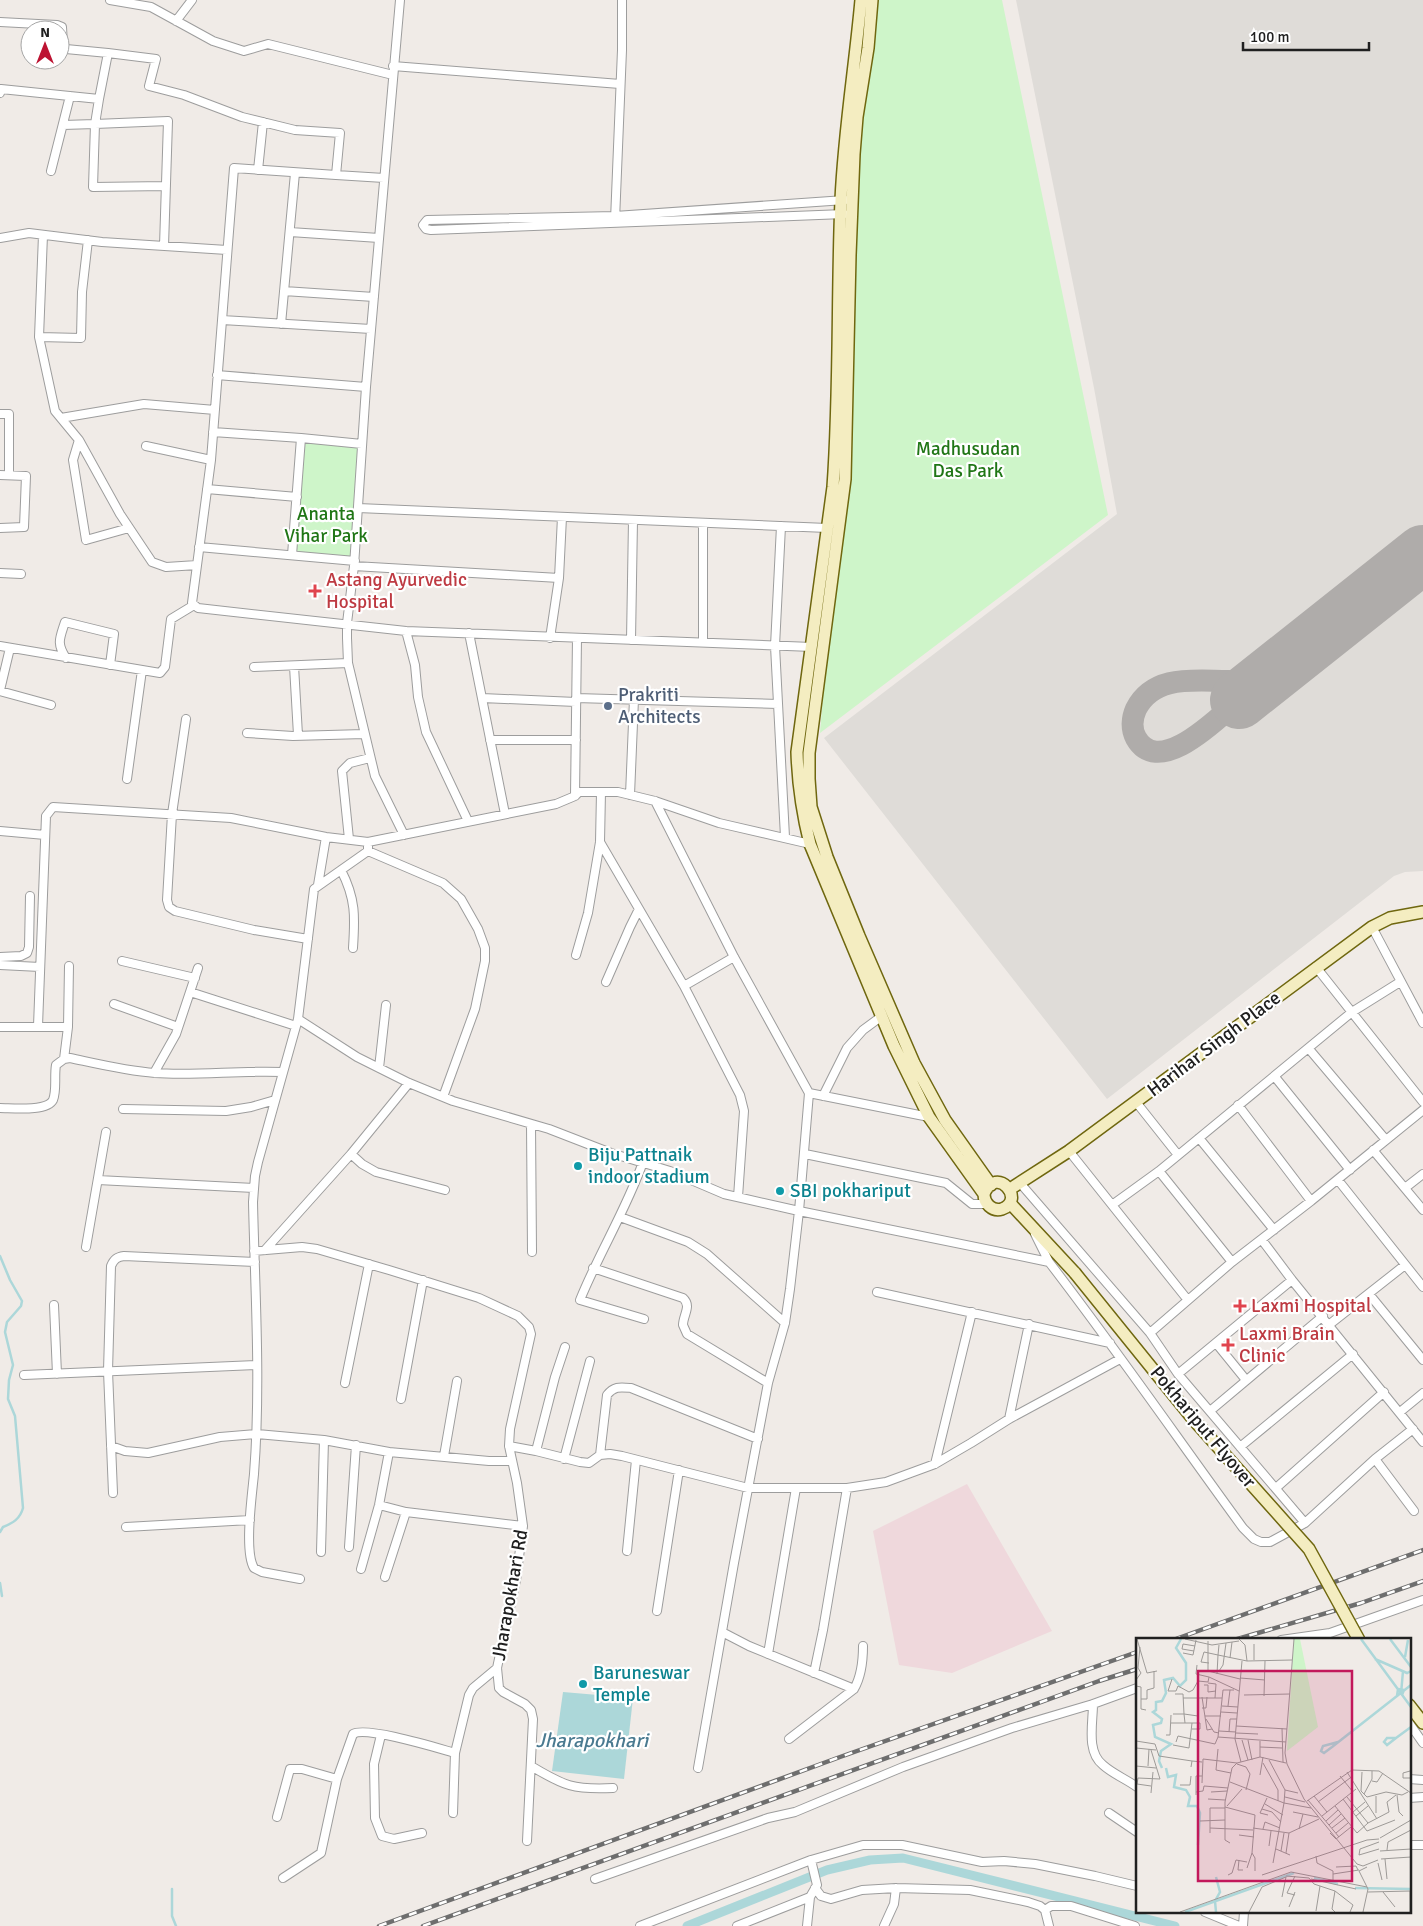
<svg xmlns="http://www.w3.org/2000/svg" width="1423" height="1926" font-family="Signika,sans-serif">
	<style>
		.commercial { fill: #efd8dc }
		.airport { fill: #dfdcd8 }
		.park { fill: #cef5c9 }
		.water { fill: #acd7d9 }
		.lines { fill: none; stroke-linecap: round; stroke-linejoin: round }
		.stream { stroke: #acd7d9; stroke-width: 2.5 }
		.canal { stroke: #acd7d9; stroke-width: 9 }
		.taxiway { stroke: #afacaa; stroke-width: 22 }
		.runway { stroke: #afacaa; stroke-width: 58 }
		.street-casing { stroke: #9d9d9d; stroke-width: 10 }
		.secondary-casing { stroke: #6f670f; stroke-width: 14 }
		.street { stroke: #fff; stroke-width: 8 }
		.secondary { stroke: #f4edc1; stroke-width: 11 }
		.rail-casing { stroke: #6e6e6e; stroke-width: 4.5 }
		.rail { stroke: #fff; stroke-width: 2.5; stroke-dasharray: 8; stroke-linecap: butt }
		.secondary-bridge-casing { stroke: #6f670f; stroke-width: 14; stroke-linecap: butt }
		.secondary-bridge { stroke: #f4edc1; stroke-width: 11 }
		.health-dot { fill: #e0444e; stroke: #fff; stroke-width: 2 }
		.service-dot { fill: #5c6f8a; stroke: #fff; stroke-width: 2 }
		.culture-dot { fill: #0f9aa8; stroke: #fff; stroke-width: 2 }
		.labels { text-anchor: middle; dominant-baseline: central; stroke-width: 4.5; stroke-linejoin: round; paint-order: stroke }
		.park-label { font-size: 19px; fill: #207616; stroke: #fff }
		.health-label { font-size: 19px; fill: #be3a42; stroke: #fff; text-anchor: start }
		.service-label { font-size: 19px; fill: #4e5e75; stroke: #fff; text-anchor: start }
		.street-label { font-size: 19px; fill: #202020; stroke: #fff }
		.culture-label { font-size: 19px; fill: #0d838f; stroke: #fff; text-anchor: start }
		.water-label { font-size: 20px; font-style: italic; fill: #4a7a90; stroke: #fff }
		.inset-river { fill: none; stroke: #acd7d9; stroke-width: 2.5 }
		.inset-road { fill: none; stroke: #9d9a97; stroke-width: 1 }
		.view { fill: #c2185b; fill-opacity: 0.15; stroke: #c2185b; stroke-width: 2.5 }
		.inset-edge { fill: none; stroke: #202020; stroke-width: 2.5 }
	</style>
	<rect width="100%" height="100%" fill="#f0ebe7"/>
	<path class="commercial" d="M967,1484L1052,1631L952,1673L899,1665L873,1531Z"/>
	<path class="airport" d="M1016,0H1423V871L1405,872L1394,876L1107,1099L824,738L1117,514L1094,388Z"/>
	<path class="park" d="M873,0H1002L1108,515L820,733L847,391L851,213Z
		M305,441L361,445L354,560L293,555Z"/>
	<path class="water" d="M563,1692L633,1698L624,1779L552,1771Z"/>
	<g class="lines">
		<path class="stream" d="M0,1256L10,1280L22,1301L21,1306L7,1322L5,1332L13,1365L9,1380L8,1399L15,1416L23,1508C20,1519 13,1523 3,1527L0,1532
			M0,1583L2,1596
			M172,1889V1916L176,1926"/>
		<path class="canal" d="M687,1926L827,1870L870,1860L903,1858L1175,1926"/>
		<path class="taxiway" d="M1239,700C1219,717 1159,779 1136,738C1131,729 1132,718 1136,709C1154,674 1195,681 1228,681C1235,681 1243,682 1251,681C1267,676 1283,663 1297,655"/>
		<path class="runway" d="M1239,700L1423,554"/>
		<defs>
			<path id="street" d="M110,0L151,7L213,41L244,51L268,44L393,75
				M400,0L366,387L354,566L347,623V638L348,663L375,776L404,835
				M176,21L192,0
				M0,22L57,25L62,27L63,44L66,49L108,53L99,99L1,89L0,93
				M108,53L156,59L149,86L184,95L242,117L295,130L340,133L336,175L384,178
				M393,66L620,84
				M99,99L95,124L168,121L164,246
				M63,125L95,124L93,187L166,186
				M258,170L263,122
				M51,171L70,96
				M336,175L234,168L211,460L192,603L198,608L406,631L812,647
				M844,214L431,230L426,229L423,225L427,220L615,216L845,200
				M615,220L622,50V0
				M290,232L379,238
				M43,235L39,337L55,411L79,440L73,460L86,540L129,528
				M0,238L29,233L102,242L227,250
				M284,291L374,297
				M222,320L371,329
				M281,324L295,173
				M39,337L81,338L82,292L88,240
				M217,375L366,387
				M0,414H9V475
				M61,418L144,404L215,410
				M213,432L301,438
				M79,440L120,514L152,562L166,567L197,565
				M146,446L211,460
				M0,475L26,476L24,527L0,528
				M207,489L297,497
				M358,508L827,528
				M781,526L775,646L785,837
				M199,547L355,561
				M292,555L301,438L362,444
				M354,566L559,578
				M0,573L21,574
				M406,631L415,665L418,697L426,732L468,821
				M469,633L505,814
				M550,638L559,578L562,517
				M631,640L633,520
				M703,642V523
				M0,646L160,673L165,667L171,619L194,605
				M66,658C56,643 60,638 65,622L114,634L110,665
				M294,666L298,735
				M254,667L348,663
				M0,690L10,648
				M0,691L51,705
				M482,698L576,702
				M576,698L778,704
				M186,719L172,814L167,900L169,907L175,911L254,930L308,939
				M247,733L293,736L364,734
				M490,740H576
				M127,779L142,670
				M630,795L634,699
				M575,796L577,638
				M655,801L734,957L809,1093L929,1117
				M0,831L45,835
				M349,839L342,771L350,763L370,758
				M600,842L684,986L740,1095L744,1111L738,1197
				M368,851L443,883L461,899L478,929L485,948V961L475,1009L443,1097
				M341,870C356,899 355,917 353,948
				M318,885L326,837
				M1372,927L1423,1023
				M576,955L588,913L600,842L601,792
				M0,957L21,956L27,953L29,947L30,896
				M122,961L195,978
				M0,965L40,967
				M1316,967L1423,1102
				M606,982L630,927L639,909
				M684,986L734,957
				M190,992L296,1026
				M114,1004L178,1027
				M298,1019L357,1057L409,1083L453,1101L549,1129L611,1153L670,1171L724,1194L799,1211L790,1289L785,1323L768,1383L734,1563L698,1768
				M38,1026L46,816L53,807L231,818L326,837L368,842
				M0,1027H68
				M1309,1049L1386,1140
				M64,1059L68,1027L69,966
				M379,1068L386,1005
				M154,1073L176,1034L198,968
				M1275,1077L1350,1170
				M809,1093L799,1211L1049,1262L1035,1234
				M823,1096L847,1048L863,1030L882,1016
				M1136,1102L1178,1155
				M1238,1105L1311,1201
				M0,1108C12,1108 47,1112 53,1100C57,1090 54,1076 56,1065L64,1059L70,1058C98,1064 126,1071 155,1073C197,1076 240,1070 283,1072
				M123,1109L226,1111L251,1107L275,1100
				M531,1124L532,1252
				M1199,1138L1274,1230
				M1373,1150L1423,1210
				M1069,1151L1187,1299
				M351,1154L362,1164L376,1172L445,1190
				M805,1154L946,1183L972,1204H987
				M643,1162C626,1210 599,1253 580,1300L644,1319
				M1159,1171L1232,1262
				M98,1180L254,1188
				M1338,1180L1423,1287
				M1020,1183L1150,1333L1178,1374L1305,1523
				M1405,1188L1423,1174
				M1112,1205L1159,1171L1352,1012L1400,982
				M620,1217L688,1242L707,1254L785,1323
				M1262,1240L1292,1280L1423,1442
				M86,1247L106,1132
				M265,1250L351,1154L409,1083
				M254,1251L302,1247L317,1249L389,1270L479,1298L518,1316L529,1327L531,1334L510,1429L509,1446L517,1483L523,1526L516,1580L497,1668L499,1688L503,1692L525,1704L531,1710L533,1719L527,1841
				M1049,1262C1116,1349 1178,1439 1243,1528L1254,1539L1261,1542H1270L1305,1523L1375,1459L1413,1429
				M593,1268L683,1298C692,1306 683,1315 683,1325L687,1334L768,1383
				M877,1292L1110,1343
				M1369,1294L1423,1360
				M54,1305L57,1374
				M1330,1324L1405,1265
				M1150,1333L1232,1262L1311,1201L1423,1110
				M1216,1343L1246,1380
				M1178,1374L1292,1280
				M24,1375L256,1365
				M345,1383L369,1264
				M401,1399L423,1280
				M1210,1411L1323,1316
				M1400,1412L1423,1393
				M1009,1419L1029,1324
				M111,1446L125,1451L148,1453L220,1437L257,1434L324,1440L389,1452L489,1461H511
				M509,1446L536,1451L580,1462L589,1463L600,1455L610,1454L622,1456L748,1488H847L886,1482L935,1464L971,1443L1009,1419L1120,1359
				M1240,1447L1353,1354
				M536,1451L555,1377L565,1347
				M600,1455L607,1395C614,1386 620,1387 631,1388L758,1439
				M444,1456L457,1381
				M564,1459L590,1361
				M1375,1459L1414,1511
				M935,1464L972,1312
				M1276,1488L1384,1392
				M113,1493L108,1371L111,1266C114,1259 117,1257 124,1256L255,1262
				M379,1505L406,1512L523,1526
				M126,1527L250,1520
				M349,1547L356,1445
				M627,1551L636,1460
				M321,1552L324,1440
				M361,1569L379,1505L389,1452
				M385,1577L406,1512
				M300,1579L262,1572L254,1568C244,1552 252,1495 254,1474C261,1384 255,1292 253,1202L255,1176L258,1162L298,1019L314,889L368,851V842L556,804L575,796L579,792H618L655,801L719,823L810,844
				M657,1611L679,1470
				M722,1632L749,1646L854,1689
				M1281,1640L1330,1633L1423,1600
				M768,1654L796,1488
				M814,1673L823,1630L847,1488
				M1093,1704C1093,1723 1086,1752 1103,1765C1113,1774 1126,1779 1137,1787
				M1409,1723L1423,1743
				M381,1735L374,1764L375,1818L382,1836L394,1839L422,1833
				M789,1739L854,1689C861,1677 863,1660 863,1646
				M531,1766C564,1786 574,1790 613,1788
				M1409,1779L1423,1780
				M1409,1798L1423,1797
				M453,1813L455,1753L469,1695L473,1688L497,1668
				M1109,1813L1137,1832
				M277,1817L290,1769H302L337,1779
				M1409,1845H1423
				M283,1878L321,1853L337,1779L353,1734C366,1726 437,1748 455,1753
				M595,1879L768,1818L795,1812L903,1767L1012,1728L1093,1704L1137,1688
				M815,1888L821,1896L831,1899L862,1890L896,1888L970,1890L1028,1902L1040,1906L1045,1910L1049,1926
				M1045,1910L1051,1906H1071L1135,1926
				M1205,1912L1239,1926
				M640,1926L811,1860L863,1845H902L982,1862L1004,1861L1035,1864L1095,1876L1137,1886
				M737,1926L810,1897L817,1885L811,1860
				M807,1926L810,1897
				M884,1926L894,1904L896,1888
				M1243,1926L1244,1912"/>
			<path id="secondary" d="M861,0C855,67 844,132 841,200C837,295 840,392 833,487L797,752C798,785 802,812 810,844L894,1046L929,1117L984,1194C984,1203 992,1212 1002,1209C1027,1200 996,1164 984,1194
				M872,0L868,48L857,117L854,154L850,255L845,479L809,753V779L811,807L827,857L859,936L914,1063L945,1120L991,1185
				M1010,1189L1069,1151L1372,927L1390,918L1423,912
				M1010,1203L1075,1273
				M1409,1705L1423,1723"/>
		</defs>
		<use href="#street" class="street-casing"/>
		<use href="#secondary" class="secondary-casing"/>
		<use href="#street" class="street"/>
		<use href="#secondary" class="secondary"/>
		<defs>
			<path id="rail" d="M1173,1640L1423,1550
				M1234,1640L1361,1603L1423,1581
				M379,1926L840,1757L1137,1652
				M423,1926L1099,1681L1137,1669"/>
		</defs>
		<use href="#rail" class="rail-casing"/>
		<use href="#rail" class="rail"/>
		<defs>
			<path id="secondary-bridge" d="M1075,1273L1193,1419L1309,1549L1359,1640"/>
		</defs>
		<use href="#secondary-bridge" class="secondary-bridge-casing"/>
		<use href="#secondary-bridge" class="secondary-bridge"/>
	</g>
	<g class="health-dot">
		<path d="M312.5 583.5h5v5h5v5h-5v5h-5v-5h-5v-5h5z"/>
		<path d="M1237.5 1298.5h5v5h5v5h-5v5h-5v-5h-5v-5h5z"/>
		<path d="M1225.5 1337.5h5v5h5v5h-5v5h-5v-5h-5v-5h5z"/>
	</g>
	<circle class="service-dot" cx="608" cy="706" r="5"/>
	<g class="culture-dot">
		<circle cx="578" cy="1166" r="5"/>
		<circle cx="780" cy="1191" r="5"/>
		<circle cx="583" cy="1684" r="5"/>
	</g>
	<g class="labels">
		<g class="park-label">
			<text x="968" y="449">Madhusudan<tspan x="968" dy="22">Das Park</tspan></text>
			<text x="326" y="514">Ananta<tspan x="326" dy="22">Vihar Park</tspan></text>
		</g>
		<g class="health-label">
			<text x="326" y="580">Astang Ayurvedic<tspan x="326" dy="22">Hospital</tspan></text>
			<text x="1251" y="1306">Laxmi Hospital</text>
			<text x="1239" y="1334">Laxmi Brain<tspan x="1239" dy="22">Clinic</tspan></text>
		</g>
		<g class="service-label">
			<text x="618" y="695">Prakriti<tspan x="618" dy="22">Architects</tspan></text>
		</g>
		<g class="street-label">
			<text transform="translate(1214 1044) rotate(-37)">Harihar Singh Place</text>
			<text transform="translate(1203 1427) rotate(50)">Pokhariput Flyover</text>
			<text transform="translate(510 1595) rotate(-80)">Jharapokhari Rd</text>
		</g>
		<g class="culture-label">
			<text x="588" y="1155">Biju Pattnaik<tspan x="588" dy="22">indoor stadium</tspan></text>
			<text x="790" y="1191">SBI pokhariput</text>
			<text x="593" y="1673">Baruneswar<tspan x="593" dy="22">Temple</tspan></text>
		</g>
		<g class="water-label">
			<text x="592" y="1740">Jharapokhari</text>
		</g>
	</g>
	<g transform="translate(1136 1638)">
		<rect width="275" height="275" fill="#f0ebe7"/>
		<path d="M158,1H164L182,89L151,113Z" fill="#cef5c9"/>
		<path class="inset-river" d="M225,1L275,69M254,1L275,29M269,19L272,2M239,21L271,35L275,33M265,56L267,33M261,58L262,51L268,52L266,57M260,100H251L248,104L251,107L260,100L275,89M196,109L188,115L185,113L187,108L202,104M196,109L275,47M26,130L23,123L25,113L35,106L19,99L17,87L25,85L26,81L17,74L20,72V64L26,63L30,55L28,42L37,40L44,48L50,42V25L40,10L45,1M30,130L32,139L40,137L38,149L50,152L54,159L52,168H61L64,175L62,207M178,240L202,246M219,250L275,251M49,274L158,235M80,274L79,263L84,254L80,239"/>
		<path class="inset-road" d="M1,1L11,35L21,33M49,1L76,7L103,3M158,1L149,115L151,126L168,161L221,226L227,228L242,222M72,3V33L104,41M118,6V22M83,7L82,17L111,23L109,7L103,1M58,13L46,11L47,6L59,8M47,15L57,17L60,2M94,20L96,4M111,23L156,22M73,25L65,24L68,14L82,17L81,36M83,33L87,27L90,5M73,39L103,53M104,40L129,42M36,41L32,53H40L42,48L53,54M0,42L5,35L2,30L4,9M72,45L80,46L79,60M68,47H72V54L80,53M0,48L5,49V71L10,72M98,52H87L82,99L150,104M53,54L57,52L62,43L72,44L73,39L60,36L61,27M39,56H47L48,76M108,57L154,56M128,58L129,23M66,59L71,92L76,91M47,60H86M5,61H11V52L18,50V33M86,68L102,69M92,68L94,52M66,70H70L71,59M85,74L101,75M48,76L62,78V84M69,78H85M70,81L78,94L83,95M35,85H49L48,76H37M49,85H64V91H56M100,88L151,91M146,90L147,124M83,93L100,94M93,94L94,81H101M100,95L122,96M30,97H34L35,77M106,102L112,122M112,102L116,122M0,103L19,106L23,118L56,123M40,104L42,98L79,106L82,99M37,107L53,110L56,85M124,109L146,110M0,110L20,112M82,111L80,132L95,135M15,112L24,141L2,140L1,146L15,148M124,119V103M133,122L149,152L162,155M105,124L99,101L106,23M127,125L142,152V163M101,126L110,129L114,136L110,152M0,128L20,130M12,128L13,111M55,129L56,123L66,124M274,133L267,135V140H275M211,134L241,181M226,134L225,153L231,159L250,154L266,157L272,154M124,137L127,119M204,138L217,154M236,143L241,144L247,135M94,144L148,165L137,225M66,145L67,121L101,125M44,147H54L55,138M149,152L148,165L175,170M60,154L67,153L68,148L92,150M75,154L91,153M15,155L17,134M228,156L236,141V133M60,157V138H66M261,157L263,174L267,178M178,158L191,174M240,158V175M149,159L169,164M211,159L232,185M131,160L124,175L132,177M72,161L89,162M207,161L231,193L259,182M172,162L203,199M171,163L216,132L243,133L275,155M182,164L214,140M129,166L147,177M91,168L106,151M199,168L221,195L232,185L253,174L251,164L260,157M89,169L119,177L116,215L119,220V233M126,171L136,174L145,184M157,174L182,179M217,174L229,164M186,178L220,151M220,178L232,168M64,183L89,182M190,183L202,172M193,187L205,176M74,190L117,192M117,190L153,195L183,181M196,190L209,180M127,191L129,184L144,190M163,191L167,176M74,195V170H89M194,195L200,201L215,189M200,195L212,185M103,197L118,199M244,200L275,182M243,204L224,211L223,217L243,211M94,205L89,202V164L96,130L101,125L124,119L150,125M133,208L135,193M140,211L154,217M251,212L252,204L275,192M145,213L148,195M244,213L275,211M150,215L153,195M180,218L181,225L197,233V243M245,221L275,219M249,221L251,241M103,222L102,232H107M242,225L246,242M200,229L220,228L222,232M111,230L116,215M197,236L223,232M92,237L96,235L100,222L111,224M126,237L231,202L243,201M150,238L173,240L178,246L199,253L217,267L214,274M175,241L220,251M199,253L196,271L199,274M232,254L275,253M247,254L259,269M159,257L151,255L159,238M146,259L150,239M153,269L159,254M180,273L184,248M44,274L155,234L231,249M113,274L126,249L150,239M227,274L232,251L223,233L231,229M274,274V253"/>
		<path class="view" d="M62,33H216V243H62Z"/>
		<rect width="275" height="275" class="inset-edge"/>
	</g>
	<g transform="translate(45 45)"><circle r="24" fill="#ffffff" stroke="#a6a6a6"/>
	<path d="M0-4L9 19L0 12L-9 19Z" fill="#bd1332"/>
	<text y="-8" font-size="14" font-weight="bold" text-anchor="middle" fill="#202020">N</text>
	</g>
	<path d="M1243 42v8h126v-8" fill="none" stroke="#202020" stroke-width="2.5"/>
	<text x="1250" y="42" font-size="15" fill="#202020" stroke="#ffffff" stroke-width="4" paint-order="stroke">100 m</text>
</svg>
